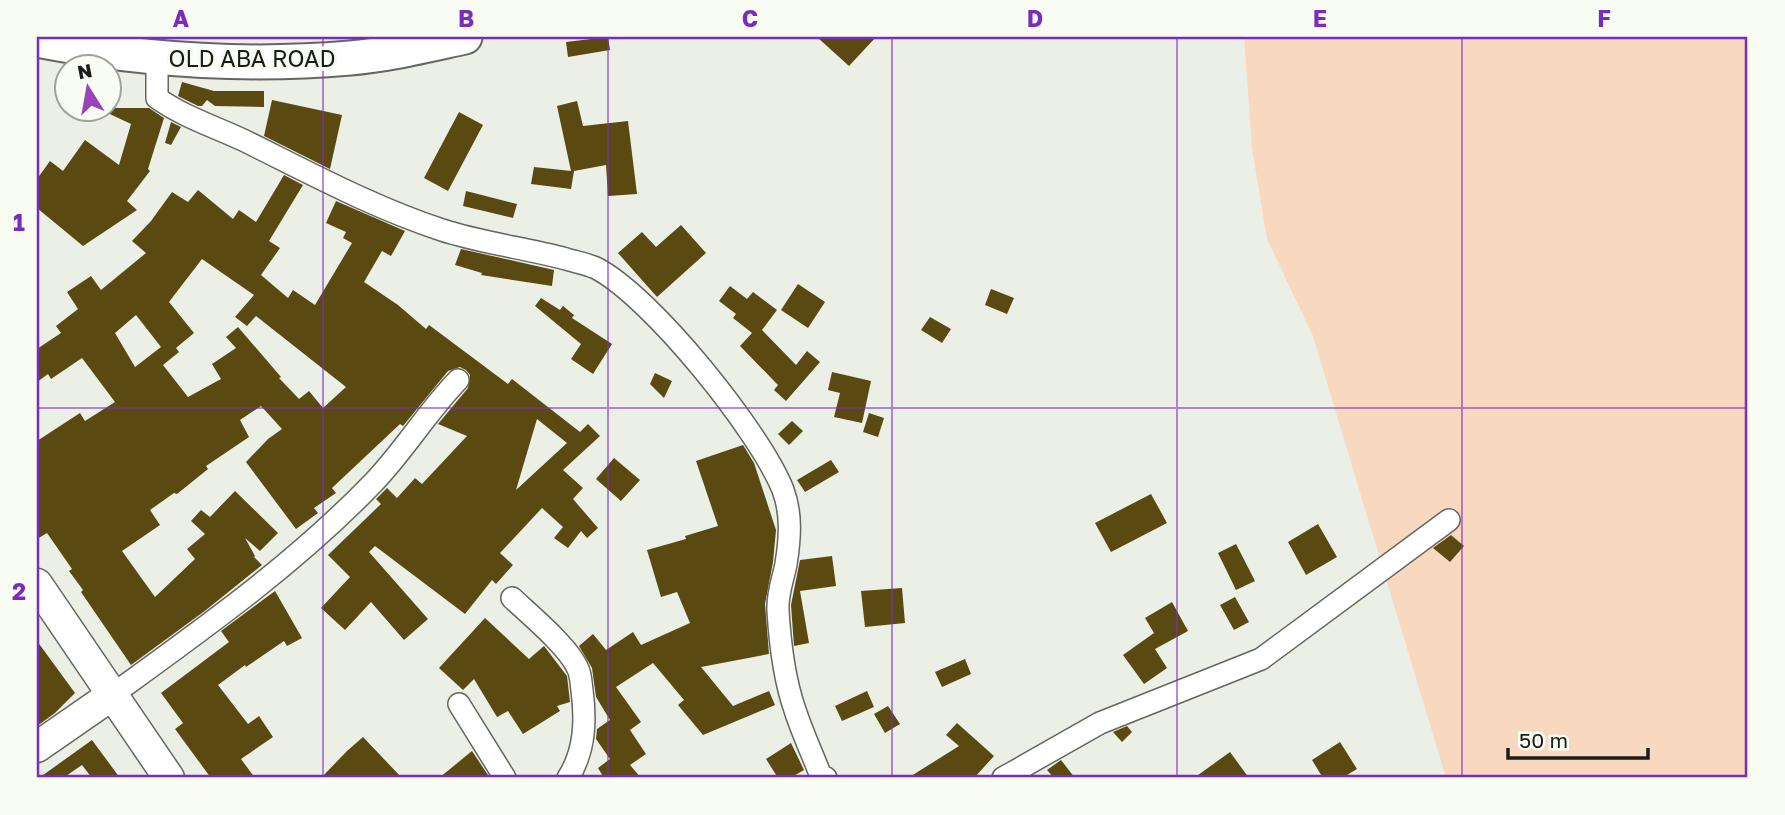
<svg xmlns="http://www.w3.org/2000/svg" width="1785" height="815" font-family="'Golos Text',sans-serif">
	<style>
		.green { fill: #f9d8c0 }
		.building { fill: #5a4910; fill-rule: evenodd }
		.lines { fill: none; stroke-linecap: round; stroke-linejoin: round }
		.minor-casing { stroke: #64675f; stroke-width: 24 }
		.secondary-casing { stroke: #64675f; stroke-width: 33 }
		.primary-casing { stroke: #64675f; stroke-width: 37 }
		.minor { stroke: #fff; stroke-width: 21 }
		.secondary { stroke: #fff; stroke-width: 30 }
		.primary { stroke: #fff; stroke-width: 33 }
		.grid { fill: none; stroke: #7b2cbf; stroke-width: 2; stroke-opacity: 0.55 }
		.labels { text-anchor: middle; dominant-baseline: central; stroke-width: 7; stroke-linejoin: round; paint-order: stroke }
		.street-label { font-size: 23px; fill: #1b1c19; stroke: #f8fcf2 }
		.neatline { fill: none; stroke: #7b2cbf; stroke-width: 2.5 }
		.grid-label { font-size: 23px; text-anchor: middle; font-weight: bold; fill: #7b2cbf }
	</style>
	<rect width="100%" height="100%" fill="#ebefe5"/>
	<path class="green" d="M1244,37H1748V778H1446L1313,336L1267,239L1252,148Z"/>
	<path class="building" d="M608,37L610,50L568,57L566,42Z
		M817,37H876L849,66Z
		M182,82L214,91H264V107L215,106L207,100L202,106H198L178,96Z
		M272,100L342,115L330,169L264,136Z
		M577,101L583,126L628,121L637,194L608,196L606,165L574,171L571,189L531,184L534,167L571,171L557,106Z
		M97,108H149L164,118L148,169L150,171L127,201L137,210L83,246L37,208V179L50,161L63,171L85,140L119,165L131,124Z
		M459,112L483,125L448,191L424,178Z
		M171,122L181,127L171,145L165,143Z
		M284,175L303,185L269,241L280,248L261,275L288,298L293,290L315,305L352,243L343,238L346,232L326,223L336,201L405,231L391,256L382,251L364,282L398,305L426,329L429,325L508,384L512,379L580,432L588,424L600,436L563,470L583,488L573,499L598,528L587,538L581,531L568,548L554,538L563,527L542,508L500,553L513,565L496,584L492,580L465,614L375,546L369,552L428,619L404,640L371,602L345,630L321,608L350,577L328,555L381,504L376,499L387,488L397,498L415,478L422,484L467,436L438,424L468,388L470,375L466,370L460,367L448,371L403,426L400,424L332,488L336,493L314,508L318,513L296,529L246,462L268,439L282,429L261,406L240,420L249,437L206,466L208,469L177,494L174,493L150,510L160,525L122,551L155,597L195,559L187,549L205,534L191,521L201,510L210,517L235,491L278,533L260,551L245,538L255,556L254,557L262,565L206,610L131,665L81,592L83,590L69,571L72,569L47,533L37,539V441L80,413L85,421L115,402L82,358L51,379L48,374L37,382V349L61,333L56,326L78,309L67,292L91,276L101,290L146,253L132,241L151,221L172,192L188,202L198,190L233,219L239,210L256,222ZM202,259L254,295L235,317L247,326L256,316L346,387L323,408L309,391L299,399L279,378L281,377L238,327L226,337L236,348L212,364L221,379L188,397L163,365L179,352L176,348L194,333L169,302ZM136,315L161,347L135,367L115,333ZM537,419L567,443L516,490Z
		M466,191L517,204L513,218L463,206Z
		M681,225L706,253L657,297L618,253L642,232L656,247Z
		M461,249L554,270L552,286L481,275L482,273L455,265Z
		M798,284L825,302L808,328L781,310Z
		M730,286L747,299L753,292L777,310L762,330L796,365L807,351L820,362L786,401L774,390L778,385L740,346L752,333L733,318L736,314L719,301Z
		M991,289L1014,298L1007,314L985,305Z
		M541,298L560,310L563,306L574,315L572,318L612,344L593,374L571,359L581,344L535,306Z
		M930,317L951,329L942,343L921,330Z
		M832,372L871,381L862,423L834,417L840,393L828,390Z
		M655,373L672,381L664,398L650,384Z
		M869,413L884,418L878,437L863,432Z
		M792,421L803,431L789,445L778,434Z
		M743,445L754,463L776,530L773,562L765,604L769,654L701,667L733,706L769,691L775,705L703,735L678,705L684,700L653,663L616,687L641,722L630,730L646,754L630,765L641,778H604L598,768L610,759L596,739L597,729L610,720L596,697L592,668L579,646L593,634L606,650L633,632L641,645L690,623L677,592L661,597L647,550L686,539L685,536L718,526L696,461Z
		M614,458L640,480L621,501L596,479Z
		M831,460L839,472L805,492L797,480Z
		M1151,494L1167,523L1111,552L1095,523Z
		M1318,524L1337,557L1306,575L1288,542Z
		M1451,535L1464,546L1450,562L1433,548Z
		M1236,544L1255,581L1236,590L1218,553Z
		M832,556L836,586L800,591L809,643L794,646L791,605L800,560Z
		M902,588L905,623L865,627L861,591Z
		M275,591L302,638L287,646L284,641L246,667L245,665L218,685L248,724L259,716L273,737L241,759L255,778H211L175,729L183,723L161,693L229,642L221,631Z
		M1235,597L1249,622L1234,630L1220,605Z
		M1172,602L1188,631L1155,649L1167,668L1144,684L1123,655L1154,633L1145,618Z
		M485,618L529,659L544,646L567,676L570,702L557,706L560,711L523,734L508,711L497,717L474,679L463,690L439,668Z
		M37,641L75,693L55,713L37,726Z
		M965,659L971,674L942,687L935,672Z
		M867,691L874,707L842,721L835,706Z
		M888,706L900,724L885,733L874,714Z
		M957,723L994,756L974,778H908L959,746L946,735Z
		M1127,726L1132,732L1122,742L1113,732Z
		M363,737L402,778H321L347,751Z
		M92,740L120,778H92L82,765L63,778H39Z
		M1340,742L1357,769L1342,778H1323L1312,760Z
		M791,743L804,770L790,778H778L766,759Z
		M472,751L490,778H439Z
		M1230,752L1249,778H1194Z
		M1061,760L1075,778H1054L1047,770Z"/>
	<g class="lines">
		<defs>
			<path id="minor" d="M157,57V98C184,117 213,126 243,140C308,172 372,207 442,230C482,243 525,248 566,259C576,262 587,264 596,268C652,297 760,432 783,490C792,514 790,539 786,564C783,580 777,593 778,611C780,643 784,679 795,710C802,732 812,753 820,774L826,778
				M512,598C530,615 569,647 578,669C581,675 581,684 582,690C586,721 585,751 568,778
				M112,695C203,629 295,564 373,483C404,451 427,412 458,380
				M459,704L505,778
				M1003,778L1100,723L1261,659L1449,520"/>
			<path id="secondary" d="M37,584L169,778
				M37,747L112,695"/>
			<path id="primary" d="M37,40C140,60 245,67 350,58C388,55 428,45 465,37"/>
		</defs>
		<use href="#minor" class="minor-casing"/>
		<use href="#secondary" class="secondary-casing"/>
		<use href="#primary" class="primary-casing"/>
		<use href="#minor" class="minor"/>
		<use href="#secondary" class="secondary"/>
		<use href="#primary" class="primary"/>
	</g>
	<path class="grid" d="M323,37V778M608,37V778M892,37V778M1177,37V778M1462,37V778M37,408H1748"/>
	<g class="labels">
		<g class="street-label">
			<text x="252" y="58">OLD ABA ROAD</text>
		</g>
	</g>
	<rect width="1785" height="815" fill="none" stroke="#f8fcf2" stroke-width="77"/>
	<g transform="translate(88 88) rotate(349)"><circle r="33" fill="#f8fcf2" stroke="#a0a29b" stroke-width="2"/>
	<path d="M0-5L12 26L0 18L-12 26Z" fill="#9646b6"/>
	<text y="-10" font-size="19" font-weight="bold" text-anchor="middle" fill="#1b1c19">N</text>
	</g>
	<path d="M1508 748v10h140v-10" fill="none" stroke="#1b1c19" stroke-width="3.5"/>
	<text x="1519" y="748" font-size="21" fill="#1b1c19" stroke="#f8fcf2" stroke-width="5" paint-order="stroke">50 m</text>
	<rect x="38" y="38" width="1708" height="738" class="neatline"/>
	<g class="grid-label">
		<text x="181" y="27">A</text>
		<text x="466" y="27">B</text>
		<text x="750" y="27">C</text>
		<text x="1035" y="27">D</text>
		<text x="1320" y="27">E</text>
		<text x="1604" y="27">F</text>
		<text x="19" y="231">1</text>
		<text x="19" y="600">2</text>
	</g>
</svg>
